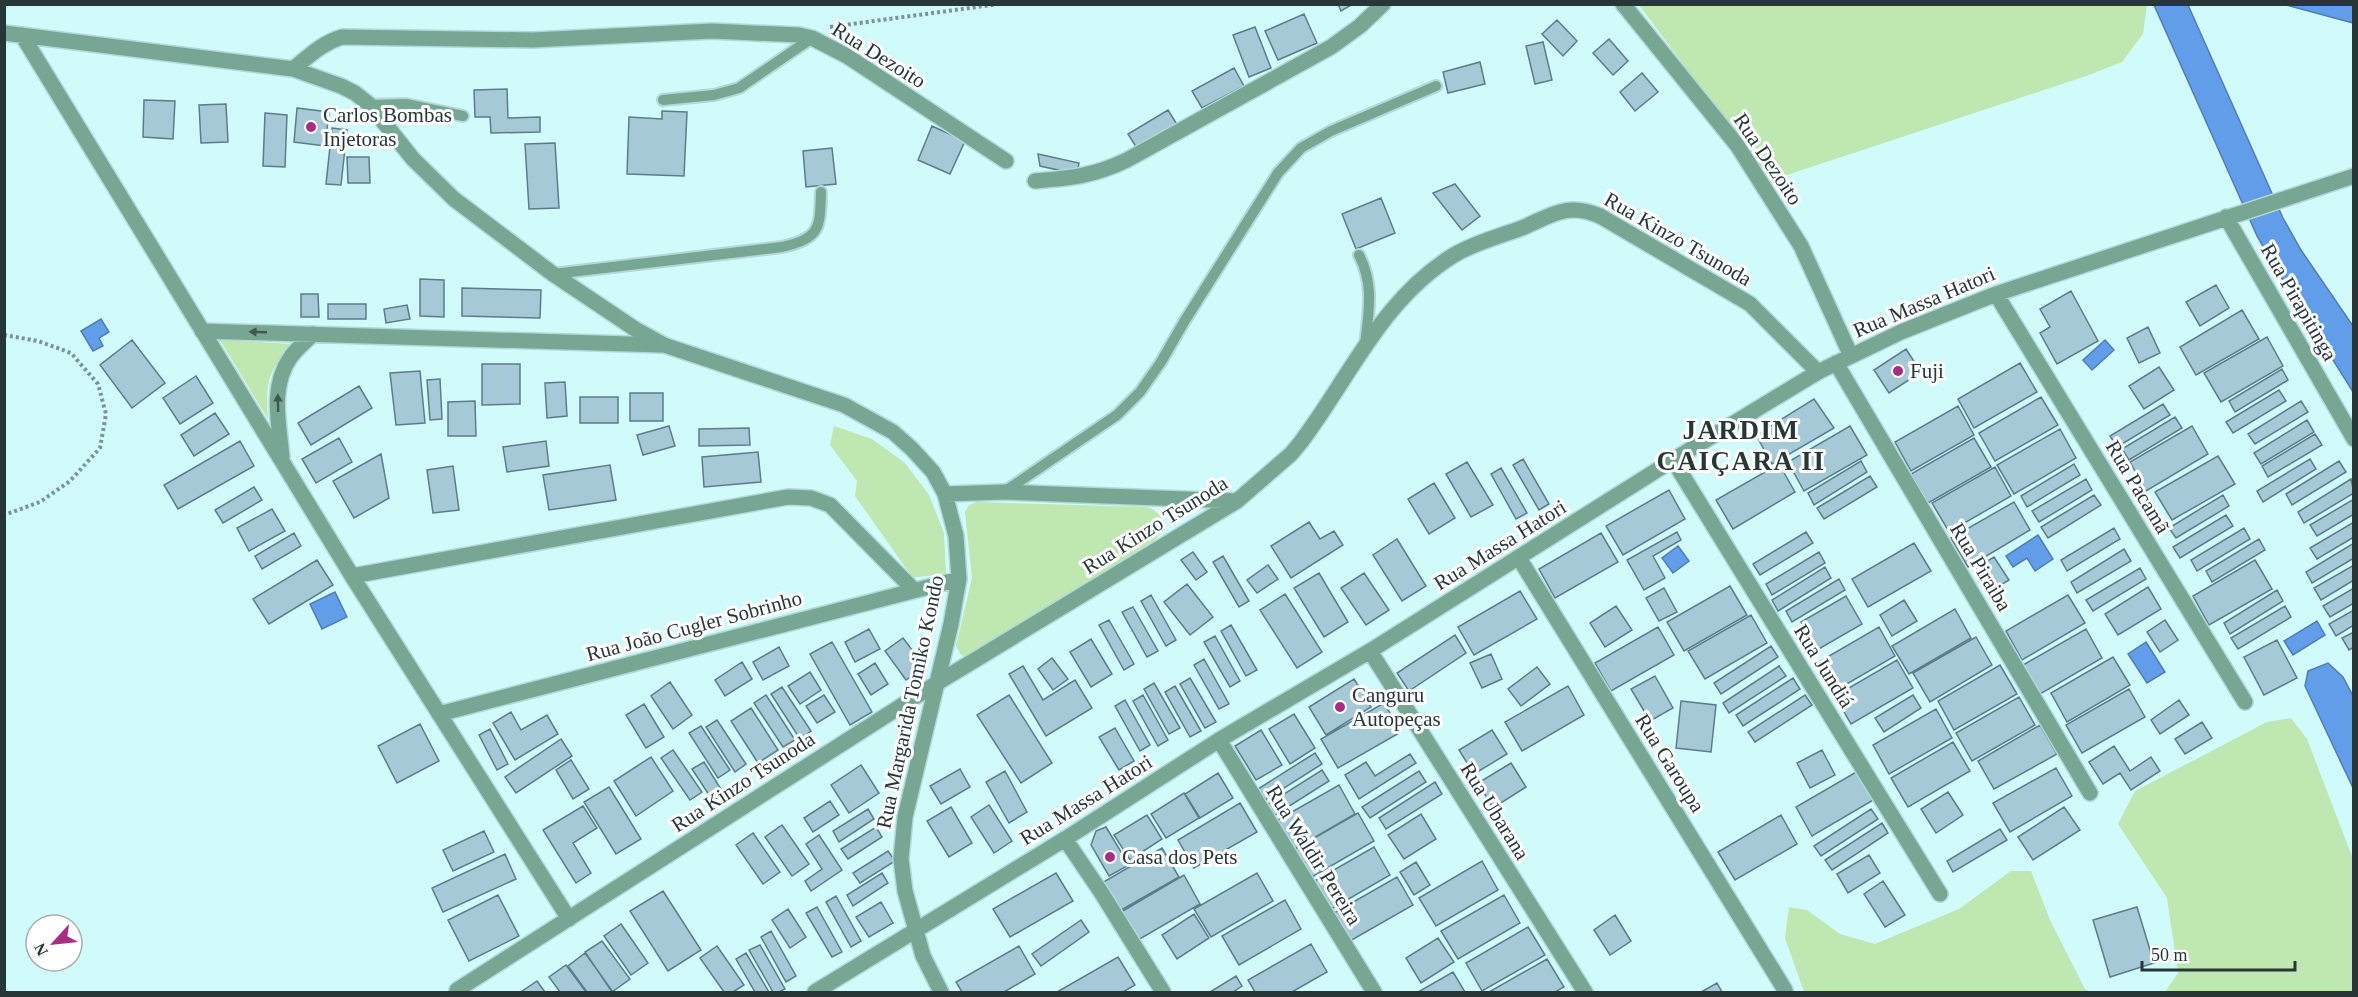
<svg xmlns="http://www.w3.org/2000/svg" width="2358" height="997" font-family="Georgia,serif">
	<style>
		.green { fill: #bee7b2 }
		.water { fill: #629de9; stroke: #507eb4; stroke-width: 1.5 }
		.building { fill: #a6c9d8; stroke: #5c7c8a; stroke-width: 1.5 }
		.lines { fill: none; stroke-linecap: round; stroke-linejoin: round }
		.lane-casing { stroke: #b2d8d8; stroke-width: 14 }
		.street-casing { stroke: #b2d8d8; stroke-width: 18 }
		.path { stroke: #789595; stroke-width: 4; stroke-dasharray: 3 3; stroke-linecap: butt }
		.lane { stroke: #77a693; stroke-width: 10 }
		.street { stroke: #77a693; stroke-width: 15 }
		.oneway { fill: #3f5853 }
		.poi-dot { fill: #a82e83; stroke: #fefefe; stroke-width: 2 }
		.labels { text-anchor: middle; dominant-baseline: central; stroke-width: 6; stroke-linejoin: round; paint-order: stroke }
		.street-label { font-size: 21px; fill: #273737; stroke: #fefefe }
		.poi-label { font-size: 21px; fill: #273737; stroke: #fefefe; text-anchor: start }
		.district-label { font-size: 27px; font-weight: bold; letter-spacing: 1.5px; fill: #273737; stroke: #fefefe }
	</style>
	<rect width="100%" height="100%" fill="#d1fbfb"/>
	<path class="green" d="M1639,5H2147L2143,34L2122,62L2089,75L1784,176L1765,174Z
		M220,340L293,344C268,370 265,384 268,419Z
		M834,426L872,439L905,463L929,495L944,533L946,573L913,578L855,496L857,481L830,445Z
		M977,502L1147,507C1163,512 1167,527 1155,540L967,657L961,655L956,646L972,578L965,512L969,505Z
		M2291,718L2307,739L2353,859V992H2165L2178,973L2167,898L2118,824L2135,791L2267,722Z
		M2011,871H2031L2050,920L2085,989L2090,992H1804L1785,938L1789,907L1807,910L1840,934L1875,944L1959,909Z"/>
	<path class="water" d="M2154,5H2188L2283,218L2301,250L2353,326V392L2274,266L2257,236Z
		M2286,5H2353V23Z
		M101,319L109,332L99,338L103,346L93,351L81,331Z
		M2105,340L2114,350L2092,370L2083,360Z
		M2038,535L2053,559L2035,571L2027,558L2013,567L2006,556Z
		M1678,546L1689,561L1673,573L1662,558Z
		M335,592L347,617L322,629L310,604Z
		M2317,621L2325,635L2293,655L2284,641Z
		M2146,642L2165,672L2147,683L2128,654Z
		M2328,663L2343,677L2353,696V788L2305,686L2308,671Z"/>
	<path class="building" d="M1338,4H1353L1341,11Z
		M1304,14L1317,43L1278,60L1265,31Z
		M1557,20L1577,41L1563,56L1542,34Z
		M1255,27L1271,68L1249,77L1233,35Z
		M1609,39L1628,61L1613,75L1593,53Z
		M1543,42L1552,80L1535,84L1526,46Z
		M1480,62L1485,84L1448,93L1443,72Z
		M1234,68L1244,86L1202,108L1192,91Z
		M1642,73L1658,92L1635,111L1620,92Z
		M507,89L508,118L540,117V132L491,133L490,117H475L474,90Z
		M144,100L175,101L173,139L143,137Z
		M226,104L228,142L201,143L199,105Z
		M297,108L329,112L325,146L294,142Z
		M1168,110L1178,126L1138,150L1128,134Z
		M662,111L687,112L684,176L627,174L629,117L662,119Z
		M265,113L287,115L285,167L263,166Z
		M932,126L965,141L950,174L918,160Z
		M332,128L347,130L341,185L326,184Z
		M555,143L559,208L529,209L525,144Z
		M832,148L836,184L806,187L803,151Z
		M1038,154L1079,163L1077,174L1040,166Z
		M347,157H369L370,183H348Z
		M1455,184L1480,216L1462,230L1433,193Z
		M1381,198L1395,233L1356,249L1342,214Z
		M420,279L444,280V317L420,316Z
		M2216,285L2229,308L2200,326L2186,302Z
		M462,288L541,290L540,318L462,316Z
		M2071,291L2098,341L2057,364L2040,333L2050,327L2040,309Z
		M301,294H318L319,317H301Z
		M328,304H366V319H328Z
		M407,305L410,319L386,323L384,309Z
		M2242,310L2259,339L2196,375L2180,347Z
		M2148,327L2160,353L2139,363L2127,338Z
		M2267,337L2283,366L2221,402L2204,373Z
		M132,340L165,383L132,408L100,365Z
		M1906,349L1921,372L1889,393L1874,370Z
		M2020,363L2037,392L1974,428L1958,399Z
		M482,364H520V404L482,405Z
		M2159,367L2174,390L2144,409L2129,386Z
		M2282,369L2288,380L2235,412L2229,401Z
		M420,371L425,423L396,425L390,373Z
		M196,376L213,403L180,424L163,398Z
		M440,379L442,419L430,420L427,380Z
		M565,382L567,416L547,418L545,383Z
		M359,386L372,408L311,445L298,423Z
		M2279,390L2286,401L2233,433L2226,422Z
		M630,393H663V421H630Z
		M580,397H618V423H580Z
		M2041,397L2058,425L1995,461L1979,433Z
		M1814,399L1834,428L1772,464L1756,435Z
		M475,401L476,436H448V402Z
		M2301,401L2308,412L2255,444L2248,434Z
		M2163,404L2170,415L2117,447L2110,436Z
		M1958,406L1974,435L1911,471L1895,442Z
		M215,413L229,434L194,456L181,435Z
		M2175,417L2182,428L2129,460L2122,449Z
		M2307,420L2314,432L2261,464L2254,453Z
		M669,426L675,446L643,455L637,435Z
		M1850,426L1867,455L1804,491L1788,462Z
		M2192,426L2208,454L2146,491L2130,462Z
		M749,428L750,445L699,446V429Z
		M2060,429L2076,458L2014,494L1997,465Z
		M2315,434L2322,445L2268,477L2262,466Z
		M339,438L352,462L316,483L302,459Z
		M1974,438L1991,467L1928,503L1911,474Z
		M240,441L254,466L178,509L164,485Z
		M546,441L549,466L507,472L503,447Z
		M758,452L761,482L704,487L702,457Z
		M381,454L389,498L354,518L333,481Z
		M2218,456L2235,484L2172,520L2155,492Z
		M1523,459L1549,504L1539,510L1513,465Z
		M2310,459L2316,469L2263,502L2257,491Z
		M1861,461L1867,472L1814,505L1808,493Z
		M2339,461L2346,472L2292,505L2286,494Z
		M1467,462L1493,505L1471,517L1446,474Z
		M1779,464L1795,492L1733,529L1716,500Z
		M2074,464L2080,475L2027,507L2021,496Z
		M610,465L616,500L549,510L543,475Z
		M453,466L459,510L433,513L427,470Z
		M1995,467L2011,496L1949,532L1932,503Z
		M1501,468L1527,513L1516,519L1491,474Z
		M1870,476L1877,487L1824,519L1817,508Z
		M2086,479L2092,490L2039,522L2032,511Z
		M2351,479L2354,493L2304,523L2298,512Z
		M1434,483L1455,518L1429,534L1408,499Z
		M254,487L262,500L223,523L215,510Z
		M1669,490L1685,519L1623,555L1606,526Z
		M2094,495L2101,505L2048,538L2041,527Z
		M2223,495L2229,506L2176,538L2169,528Z
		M2354,499V514L2317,536L2310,525Z
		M2014,502L2030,530L1968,567L1951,538Z
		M272,509L285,531L249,551L237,528Z
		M2226,515L2233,526L2180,558L2173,547Z
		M1309,522L1320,539L1334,531L1343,545L1291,578L1271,546Z
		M2354,522V537L2317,559L2310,548Z
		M2114,528L2120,539L2067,571L2061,560Z
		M2244,528L2250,539L2197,571L2191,560Z
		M1677,532L1681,540L1653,556L1665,578L1644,590L1627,560Z
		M1806,532L1813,543L1760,575L1753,564Z
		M294,533L301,546L262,569L255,556Z
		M1601,533L1618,562L1555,598L1539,569Z
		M1397,539L1426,586L1402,601L1373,555Z
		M2259,539L2265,550L2212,582L2206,571Z
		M1914,543L1931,571L1868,607L1852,579Z
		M2354,543V558L2312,583L2306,572Z
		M2124,549L2131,561L2077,593L2071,582Z
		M1193,552L1207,572L1196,580L1181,560Z
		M1819,552L1825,563L1772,595L1766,584Z
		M1223,556L1249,601L1239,607L1213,562Z
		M1994,557L2009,580L1988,593L1973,570Z
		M317,560L333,585L269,624L253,599Z
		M2255,560L2272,589L2209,625L2193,596Z
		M1268,565L1278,579L1257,593L1247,580Z
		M2354,565V580L2321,600L2314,588Z
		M1825,567L1831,578L1778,611L1772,600Z
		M2140,568L2146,579L2093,611L2086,600Z
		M1319,573L1348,622L1324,637L1294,588Z
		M1364,573L1389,610L1366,625L1341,588Z
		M1839,579L1845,590L1792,622L1786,611Z
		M1187,584L1213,617L1190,635L1164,602Z
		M1730,586L1747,615L1684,651L1667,622Z
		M2148,587L2161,609L2118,635L2105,614Z
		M1664,588L1677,612L1659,621L1646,598Z
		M2354,588V603L2330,617L2323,606Z
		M2277,590L2283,601L2230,634L2224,623Z
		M1520,591L1537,619L1474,655L1458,627Z
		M1285,594L1322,652L1297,668L1260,610Z
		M1151,595L1176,640L1166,646L1141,601Z
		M2068,595L2085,623L2022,660L2006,631Z
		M1846,596L1862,624L1817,650L1801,622Z
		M1904,600L1917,621L1892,636L1880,615Z
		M1616,606L1632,630L1605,647L1590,623Z
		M2285,606L2291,617L2238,649L2231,638Z
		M1133,607L1158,651L1147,657L1122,612Z
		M1955,609L1971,638L1909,674L1892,646Z
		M2354,610V625L2336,636L2329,624Z
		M1751,615L1767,643L1705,679L1688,651Z
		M1109,620L1134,664L1124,670L1099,625Z
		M2165,620L2178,640L2160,652L2147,632Z
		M1231,625L1257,670L1246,676L1221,631Z
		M1658,627L1674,655L1611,691L1595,663Z
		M1879,627L1895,656L1833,692L1817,663Z
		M869,629L880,649L855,662L845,642Z
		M2086,629L2102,658L2040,694L2023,665Z
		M2354,632V647L2349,650L2342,638Z
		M1455,635L1466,653L1409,691L1397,673Z
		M1215,636L1240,681L1230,687L1204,642Z
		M1976,637L1992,665L1930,702L1913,673Z
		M903,638L925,667L906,680L885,651Z
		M1091,639L1112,674L1091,687L1070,652Z
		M2277,640L2297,678L2264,695L2244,657Z
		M832,642L872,712L850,725L810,654Z
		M1771,646L1778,657L1721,694L1714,683Z
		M779,647L789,666L763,680L753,662Z
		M1491,654L1502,679L1482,688L1470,663Z
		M2113,657L2130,685L2067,722L2051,693Z
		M1052,658L1068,679L1053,690L1038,669Z
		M1204,659L1229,704L1219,709L1194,665Z
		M1897,660L1913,688L1851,724L1835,696Z
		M742,662L752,679L725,696L715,680Z
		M875,663L888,684L871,695L858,674Z
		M2000,665L2017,694L1954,730L1938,701Z
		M1023,666L1043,700L1075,680L1092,708L1046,736L1009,674Z
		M1779,666L1786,676L1729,713L1723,703Z
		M1537,667L1550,684L1521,706L1508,689Z
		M810,672L821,690L800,704L788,686Z
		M1655,676L1673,708L1650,721L1631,689Z
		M1190,678L1216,722L1205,728L1180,684Z
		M1793,678L1800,689L1743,726L1736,715Z
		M1354,679L1371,707L1326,735L1309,707Z
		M670,682L692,715L673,729L651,696Z
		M1154,683L1180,728L1169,734L1144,689Z
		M1175,686L1201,731L1190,737L1165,692Z
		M1568,686L1584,715L1522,751L1505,722Z
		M782,687L811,731L800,739L771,694Z
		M2129,689L2145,717L2082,753L2066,725Z
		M766,695L795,740L783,747L754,703Z
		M824,695L835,712L817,723L806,706Z
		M1009,695L1052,763L1021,783L977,715Z
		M1143,695L1168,740L1158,746L1133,701Z
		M1805,695L1812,705L1755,742L1748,732Z
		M1913,695L1921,708L1884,732L1875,718Z
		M2019,697L2035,725L1972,761L1956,733Z
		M1125,700L1150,745L1140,751L1115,706Z
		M2179,700L2189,715L2160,734L2151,720Z
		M1681,701L1716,705L1711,752L1676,748Z
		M1384,703L1401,732L1338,768L1321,739Z
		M644,704L664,737L646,748L626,715Z
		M751,708L778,750L758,763L731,721Z
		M1936,709L1952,738L1889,774L1873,745Z
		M511,712L521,730L547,715L558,734L515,760L493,723Z
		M1294,714L1315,748L1290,764L1269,729Z
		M717,720L746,764L735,772L706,727Z
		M2202,722L2212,738L2185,754L2175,739Z
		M420,724L439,761L397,783L378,746Z
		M2040,725L2057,754L1994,789L1978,761Z
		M701,726L730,770L718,778L689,733Z
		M1115,728L1134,761L1119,770L1099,737Z
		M490,729L508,764L497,770L479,735Z
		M1261,730L1282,765L1256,780L1235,746Z
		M1492,730L1507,754L1474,774L1459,750Z
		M561,739L572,756L516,793L505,777Z
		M1953,742L1970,771L1908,807L1891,778Z
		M2114,746L2130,771L2151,757L2160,771L2131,790L2120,773L2103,784L2089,762Z
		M673,750L702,792L690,800L661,758Z
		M1822,750L1835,775L1810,788L1797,763Z
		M1315,753L1322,764L1265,800L1258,789Z
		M1410,754L1416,763L1359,799L1345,775L1366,762L1375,776Z
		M651,757L673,791L636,816L614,781Z
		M571,760L589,789L573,799L556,770Z
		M704,762L724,794L713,801L692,769Z
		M1511,763L1526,787L1493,808L1478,783Z
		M861,765L879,793L849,813L831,785Z
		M2056,768L2072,796L2010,832L1993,803Z
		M960,769L970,787L941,804L930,786Z
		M1322,770L1329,781L1272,817L1265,806Z
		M1005,771L1027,812L1009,823L986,782Z
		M1419,771L1426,782L1370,818L1362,807Z
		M1858,771L1875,799L1812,836L1796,807Z
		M1218,773L1233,798L1200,818L1185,794Z
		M1435,782L1442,794L1386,829L1379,818Z
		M1339,785L1355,814L1293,850L1276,821Z
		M609,787L641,839L616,854L584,802Z
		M1948,792L1963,815L1936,833L1921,809Z
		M1184,793L1199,818L1166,838L1151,814Z
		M830,801L839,815L813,832L804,818Z
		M1240,803L1257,832L1194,868L1178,840Z
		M989,805L1012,841L994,853L971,817Z
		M583,806L597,828L573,843L591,873L576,883L543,830Z
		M951,807L972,843L949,857L927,821Z
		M2064,807L2080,830L2033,860L2018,837Z
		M868,809L874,819L839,842L833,831Z
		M1871,809L1878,819L1821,856L1814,846Z
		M1358,813L1374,841L1312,877L1295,849Z
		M1421,814L1436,839L1404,859L1388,835Z
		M1147,815L1162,839L1130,860L1114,835Z
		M1781,815L1797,844L1735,880L1718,852Z
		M1882,823L1888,833L1832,870L1825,860Z
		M782,825L809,864L792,876L765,837Z
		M876,827L882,837L848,859L841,849Z
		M1106,827L1129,865L1109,876L1091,845L1096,831Z
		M2000,829L2007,840L1953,872L1947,861Z
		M484,831L494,852L453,871L443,850Z
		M753,833L780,872L763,884L736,845Z
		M819,835L842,870L811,891L805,881L822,869L806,844Z
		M1374,847L1390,875L1328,911L1311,883Z
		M1162,848L1179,877L1116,913L1100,884Z
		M888,851L895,861L860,883L853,873Z
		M505,854L516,879L443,912L432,888Z
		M1869,855L1880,873L1848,893L1837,874Z
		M1482,861L1498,890L1436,926L1419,898Z
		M1416,862L1430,885L1414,895L1400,872Z
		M882,873L888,883L853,906L847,895Z
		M1056,873L1073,901L1010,937L993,909Z
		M1257,873L1273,901L1211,937L1194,909Z
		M1184,875L1200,904L1138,940L1121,912Z
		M1397,877L1413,905L1350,941L1334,913Z
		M1883,881L1905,915L1885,927L1864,894Z
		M663,891L701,950L668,971L630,911Z
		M498,895L519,936L469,961L448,920Z
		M1504,895L1520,923L1458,959L1441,931Z
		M836,896L861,941L851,947L826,902Z
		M1285,900L1301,929L1239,965L1222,936Z
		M881,902L893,923L869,937L856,917Z
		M817,907L842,952L832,957L806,913Z
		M2137,907L2154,963L2110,977L2093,920Z
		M788,909L806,937L790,948L772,920Z
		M1194,914L1209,938L1177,959L1162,935Z
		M1615,915L1631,941L1610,955L1594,930Z
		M1081,920L1089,932L1041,966L1032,954Z
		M621,924L648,963L631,975L604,936Z
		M1528,927L1545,955L1482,991L1466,963Z
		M771,931L796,976L786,982L761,937Z
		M1438,938L1454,962L1421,983L1406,958Z
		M602,941L630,979L612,992L585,952Z
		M1311,944L1327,972L1292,992H1255L1248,980Z
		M760,945L785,989L779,992H773L749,950Z
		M717,946L744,985L733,992H724L700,958Z
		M1019,946L1035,974L1004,992H962L956,982Z
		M585,953L613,992H587L568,966Z
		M746,953L769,992H755L736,959Z
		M1118,957L1135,985L1123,992H1057Z
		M1547,959L1564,987L1555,992H1489Z
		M566,965L586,992H560L549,977Z
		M1453,972L1465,992H1418Z
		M1236,976L1242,986L1233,992H1210Z
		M537,981L545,992H521Z
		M1717,983L1722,992H1701Z"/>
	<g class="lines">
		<defs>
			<path id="lane" d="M663,100L714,95L739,88L812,38
				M370,105L406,104L463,116
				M1359,255C1375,286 1368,314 1365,346
				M553,274L782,247C820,238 820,229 821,192
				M1004,492L1117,415L1140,392L1161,362L1184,322L1278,173L1301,148L1331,131L1436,86"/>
			<path id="street" d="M1623,4L1737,145L1801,246L1851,356
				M4,33L293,69L341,86L355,93L370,105L413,159L454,199L553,274L635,329L664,345L844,405L893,432L912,449L933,472L945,494L956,536L959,579L951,624L905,817L901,859L905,891L923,956L941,992
				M22,35L352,576L569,919
				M293,69C309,56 322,43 342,37L533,40L712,31L799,35L812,38L847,56L1006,161
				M1035,181C1071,178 1094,176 1127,160L1331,47L1360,26L1383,4
				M2226,217L2354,439
				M1996,294L2245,702
				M202,331L661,345
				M1836,363L2090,793
				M282,457C279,424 270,387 290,358C296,349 305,342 313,334
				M1673,460L1940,894
				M945,494L1004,492L1237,501
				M1519,558L1785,990
				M352,576L788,497L811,498L830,505L914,590
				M1370,651L1585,992
				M439,714L959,579
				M1219,740L1374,992
				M1065,839L1101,892L1163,992
				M457,990L937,683L1237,501L1291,454L1301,442C1350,377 1382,299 1454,255C1474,243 1500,236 1522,228C1552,215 1567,202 1600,216L1750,304L1818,372
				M815,992L1065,839L1219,740L1370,651L1673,460L1818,372L1901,332L1996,294L2354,176"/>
		</defs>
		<use href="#lane" class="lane-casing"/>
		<use href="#street" class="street-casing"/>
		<path class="path" d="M830,27L999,4
			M4,335L38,341L71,353L98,384L106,414L100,448L70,481L40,502L4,515"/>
		<use href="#lane" class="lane"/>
		<use href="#street" class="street"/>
	</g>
	<defs><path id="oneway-solid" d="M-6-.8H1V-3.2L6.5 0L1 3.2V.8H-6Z" transform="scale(1.5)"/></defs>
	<g class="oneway">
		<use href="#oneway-solid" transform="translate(258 332) rotate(-178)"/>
		<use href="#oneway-solid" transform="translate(278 403) rotate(-91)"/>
	</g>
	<g class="poi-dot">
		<circle cx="311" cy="127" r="6"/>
		<circle cx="1898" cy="371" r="6"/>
		<circle cx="1340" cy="707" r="6"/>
		<circle cx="1110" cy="857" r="6"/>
	</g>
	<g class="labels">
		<g class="street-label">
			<text transform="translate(879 55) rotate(32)">Rua Dezoito</text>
			<text transform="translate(1768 159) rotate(56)">Rua Dezoito</text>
			<text transform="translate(1678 239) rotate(30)">Rua Kinzo Tsunoda</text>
			<text transform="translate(1924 302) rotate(-23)">Rua Massa Hatori</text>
			<text transform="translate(2299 302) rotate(60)">Rua Pirapitinga</text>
			<text transform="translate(2138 487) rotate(59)">Rua Pacamã</text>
			<text transform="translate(1155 525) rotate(-32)">Rua Kinzo Tsunoda</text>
			<text transform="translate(1500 545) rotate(-32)">Rua Massa Hatori</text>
			<text transform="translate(1981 567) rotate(59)">Rua Piraiba</text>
			<text transform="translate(694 626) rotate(-15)">Rua João Cugler Sobrinho</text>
			<text transform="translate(1824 666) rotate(58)">Rua Jundiá</text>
			<text transform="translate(910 702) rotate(-78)">Rua Margarida Tomiko Kondo</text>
			<text transform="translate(1670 763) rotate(58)">Rua Garoupa</text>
			<text transform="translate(743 782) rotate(-33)">Rua Kinzo Tsunoda</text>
			<text transform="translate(1086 800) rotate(-32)">Rua Massa Hatori</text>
			<text transform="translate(1495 811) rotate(58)">Rua Ubarana</text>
			<text transform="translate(1314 855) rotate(58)">Rua Waldir Pereira</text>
		</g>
		<g class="poi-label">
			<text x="323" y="115">Carlos Bombas<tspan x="323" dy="24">Injetoras</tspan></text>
			<text x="1910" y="371">Fuji</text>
			<text x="1352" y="695">Canguru<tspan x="1352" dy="24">Autopeças</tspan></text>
			<text x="1122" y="857">Casa dos Pets</text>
		</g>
		<g class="district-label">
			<text x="1741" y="430">JARDIM<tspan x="1741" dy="31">CAIÇARA II</tspan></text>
		</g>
	</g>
	<rect width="2358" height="997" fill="none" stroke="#273737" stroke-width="12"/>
	<g transform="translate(54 943) rotate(243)"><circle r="28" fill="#fefefe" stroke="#a8aeae" stroke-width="1.5"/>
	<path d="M0-4.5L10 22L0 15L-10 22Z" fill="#a82e83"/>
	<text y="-9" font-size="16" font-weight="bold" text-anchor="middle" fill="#273737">N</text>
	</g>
	<path d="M2142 961v9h153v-9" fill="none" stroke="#273737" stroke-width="3"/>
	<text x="2151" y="961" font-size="18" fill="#273737" stroke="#fefefe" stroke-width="4.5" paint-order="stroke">50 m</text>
</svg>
